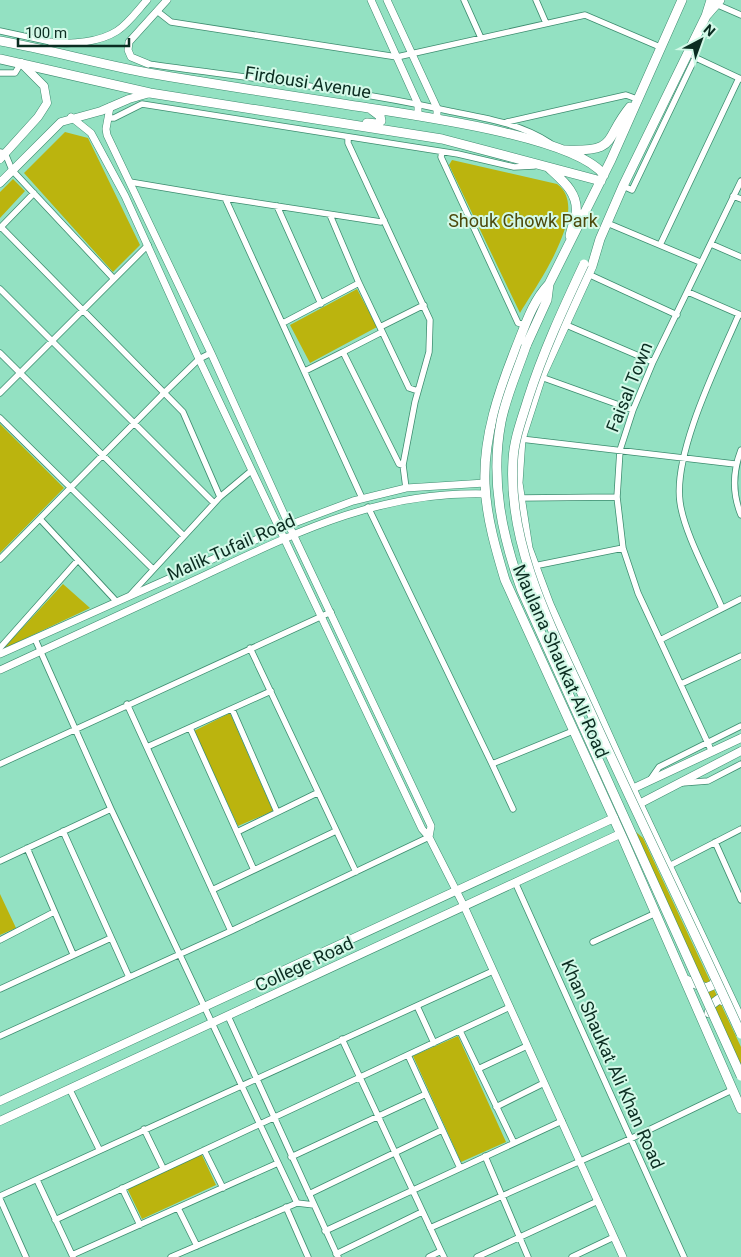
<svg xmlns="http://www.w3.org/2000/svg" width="741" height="1257" font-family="Roboto,sans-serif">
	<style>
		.green { fill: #bbb40e }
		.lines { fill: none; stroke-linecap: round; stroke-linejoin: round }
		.minor-casing { stroke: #3d8c6f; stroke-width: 7 }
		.tertiary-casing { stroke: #3d8c6f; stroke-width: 8 }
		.secondary-casing { stroke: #3d8c6f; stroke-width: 9 }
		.primary-casing { stroke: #3d8c6f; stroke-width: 10 }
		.minor { stroke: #fff; stroke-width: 5.5 }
		.tertiary { stroke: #fff; stroke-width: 7 }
		.secondary { stroke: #fff; stroke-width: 8 }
		.primary { stroke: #fff; stroke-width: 9 }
		.primary-bridge-casing { stroke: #3d8c6f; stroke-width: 10; stroke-linecap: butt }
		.primary-bridge { stroke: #fff; stroke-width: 9 }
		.labels { text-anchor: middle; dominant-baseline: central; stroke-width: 4; stroke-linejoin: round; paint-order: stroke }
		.street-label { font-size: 18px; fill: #0b2d21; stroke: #d3f9e8 }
		.park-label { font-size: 18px; fill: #4d4a0d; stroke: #d3f9e8 }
	</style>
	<rect width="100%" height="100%" fill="#93e1c2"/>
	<path class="green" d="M65,132L88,138L140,245L113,272L24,173Z
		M452,160L557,184C592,209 536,286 520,313L449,165Z
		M13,179L25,191L0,218V192Z
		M357,289L377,327L310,363L290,325Z
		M0,424L64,488L0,553Z
		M63,584L90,608L3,649Z
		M230,713L273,811L238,826L194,731Z
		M636,832L643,838L741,1047V1074Z
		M0,894L16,928L0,935Z
		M458,1036L506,1142L461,1162L413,1056Z
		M201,1153L216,1185L142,1219L127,1188Z"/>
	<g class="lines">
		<defs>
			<path id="minor" d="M464,0L481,38
				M536,0L546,23
				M718,5L741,15
				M157,11L171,22L397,57L585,15L660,47
				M0,31L51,42
				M694,57L741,79
				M148,64C248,78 350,89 449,111C484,118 520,123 550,143
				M0,73H15L21,63
				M108,118H114L142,104L458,154L514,167L534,166
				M507,122L626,95L637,99
				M348,137V143L430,320L429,352L415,402L403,465L406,488
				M0,152L5,153L12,170L114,279
				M442,152L441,157L518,323L525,325
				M130,182L225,198L362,498
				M623,186L632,190L695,58
				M733,196L741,199
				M225,198L381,222L384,220
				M277,206L321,304
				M330,215L359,283L409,388L418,391
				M607,223L700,262
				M1,227L183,412L220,497
				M0,228L34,193
				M711,244L741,257
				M660,245L739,78
				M588,274L677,315
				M0,289L214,503
				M688,292L741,315
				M283,323L359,283
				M564,324L653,362
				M380,327L424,305
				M382,332L343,352L399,464L403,465
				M0,353L184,536
				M305,371L343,352
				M541,377L633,410
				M0,393L148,245
				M0,418L153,569
				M521,439L735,464
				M741,450C733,471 732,493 741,515
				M520,498L617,497
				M368,507L492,764L573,731
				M40,519L116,601
				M0,559L165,392L199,359L211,353
				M534,566L623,548
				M131,594L220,497L251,471
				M722,608C710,579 684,533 680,502C673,452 719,361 739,314
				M35,639L111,809L297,1203
				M660,640L741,599
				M0,648L78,560
				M250,648L356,872
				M681,684L741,656
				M127,704L231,931
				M232,709L277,812
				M190,728L254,870
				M147,747L271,691
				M712,752L638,593L623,548L617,497L620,450L633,410L653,362L741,181
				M0,764L331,612
				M492,764L513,809
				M650,780L659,767L741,726
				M682,783L708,781L741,764
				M63,831L129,977
				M237,832L317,793
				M715,842L741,900
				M27,848L73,954
				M0,861L111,809
				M669,866L741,829
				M515,882L684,1257
				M212,890L336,831
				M0,940L54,912
				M593,942L656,913
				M0,989L111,938
				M417,1006L434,1043
				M228,1016L338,1257
				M460,1031L514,1143
				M0,1036L231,931L429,837
				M342,1039L441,1251
				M408,1055L460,1168
				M478,1069L527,1046
				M70,1090L99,1149
				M496,1107L544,1083
				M144,1129L163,1168
				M204,1150L223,1188
				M485,1156L528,1257
				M291,1157L426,1094
				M37,1180L73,1257
				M122,1188L140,1225
				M309,1194L442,1130
				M0,1196L493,971
				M0,1199L26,1257
				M286,1207L308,1257
				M178,1208L197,1246
				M55,1220L510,1007
				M430,1228L630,1139L732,1090
				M325,1231L562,1121
				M336,1254L422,1212
				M72,1255L278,1163
				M171,1257L297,1203L314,1205
				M429,1257L441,1251L444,1257
				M477,1257L598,1201
				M572,1257L614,1237"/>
			<path id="tertiary" d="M371,0L418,104V116
				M387,0L437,108V119
				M51,42C71,45 100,42 117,31C128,24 138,10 147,0
				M148,64L131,57L128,50L129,42L167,0
				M71,117L91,133L125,196L199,359L422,829L429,837L431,826L293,534L211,353L107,135L106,129L110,107
				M0,654L289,525L353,501L406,488L485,483
				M0,670C66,640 131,609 197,579C293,534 376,491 486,494
				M429,837L464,906L623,1257"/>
			<path id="secondary" d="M0,159L38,117L47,103L44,86L21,63
				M0,183L61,122L101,111L129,99L150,93
				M632,789L741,738
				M639,804L741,751
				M0,1101L614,818
				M0,1121L620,834"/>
			<path id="primary" d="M682,0L611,160L549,284C532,302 525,326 516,348C499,391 483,437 485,484C486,516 496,550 505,580L624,841L741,1109
				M720,0L706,16L623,186L600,239L592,266L541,377L521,439L518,483L528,548L549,604L639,804L741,1020
				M706,16L711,0
				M0,41C50,50 99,64 148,73C213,84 278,94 343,104C397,113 573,134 604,175
				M0,59L150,93L442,139L601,181
				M367,123L377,124L381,121L380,116L372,110
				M565,150C619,152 603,140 630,107
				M549,168C562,180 579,193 576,214C575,221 571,229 570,236
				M526,346L547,300L549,284
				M686,980L706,988L713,985L719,974
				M709,1013L711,1005L719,999L731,1004"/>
		</defs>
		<use href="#minor" class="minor-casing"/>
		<use href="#tertiary" class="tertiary-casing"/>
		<use href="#secondary" class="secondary-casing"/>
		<use href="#primary" class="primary-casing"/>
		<use href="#minor" class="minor"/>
		<use href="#tertiary" class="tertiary"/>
		<use href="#secondary" class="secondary"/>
		<use href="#primary" class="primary"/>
		<defs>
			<path id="primary-bridge" d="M584,264C563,309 543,352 528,399C522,419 514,439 513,460C507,553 559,641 596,724C643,827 694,930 741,1034
				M526,346C518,370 506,396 501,422C490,480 502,536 522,591L741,1076"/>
		</defs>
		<use href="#primary-bridge" class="primary-bridge-casing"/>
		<use href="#primary-bridge" class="primary-bridge"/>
	</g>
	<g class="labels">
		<g class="street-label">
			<text transform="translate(308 82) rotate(9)">Firdousi Avenue</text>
			<text transform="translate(629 387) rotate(-68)">Faisal Town</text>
			<text transform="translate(231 547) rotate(-24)">Malik Tufail Road</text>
			<text transform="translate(561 661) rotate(66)">Maulana Shaukat Ali Road</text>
			<text transform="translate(304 964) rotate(-25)">College Road</text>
			<text transform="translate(613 1064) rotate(66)">Khan Shaukat Ali Khan Road</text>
		</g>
		<g class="park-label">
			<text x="523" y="220">Shouk Chowk Park</text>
		</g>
	</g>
	<g transform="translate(701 40) rotate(41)" stroke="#d3f9e8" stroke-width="4" paint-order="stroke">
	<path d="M0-4L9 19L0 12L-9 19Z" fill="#0b2d21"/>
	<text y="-8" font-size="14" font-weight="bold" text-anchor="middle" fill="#0b2d21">N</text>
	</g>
	<path d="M18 38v8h111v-8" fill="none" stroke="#0b2d21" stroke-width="2.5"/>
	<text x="25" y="38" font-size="15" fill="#0b2d21" stroke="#d3f9e8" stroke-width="4" paint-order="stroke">100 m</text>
</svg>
